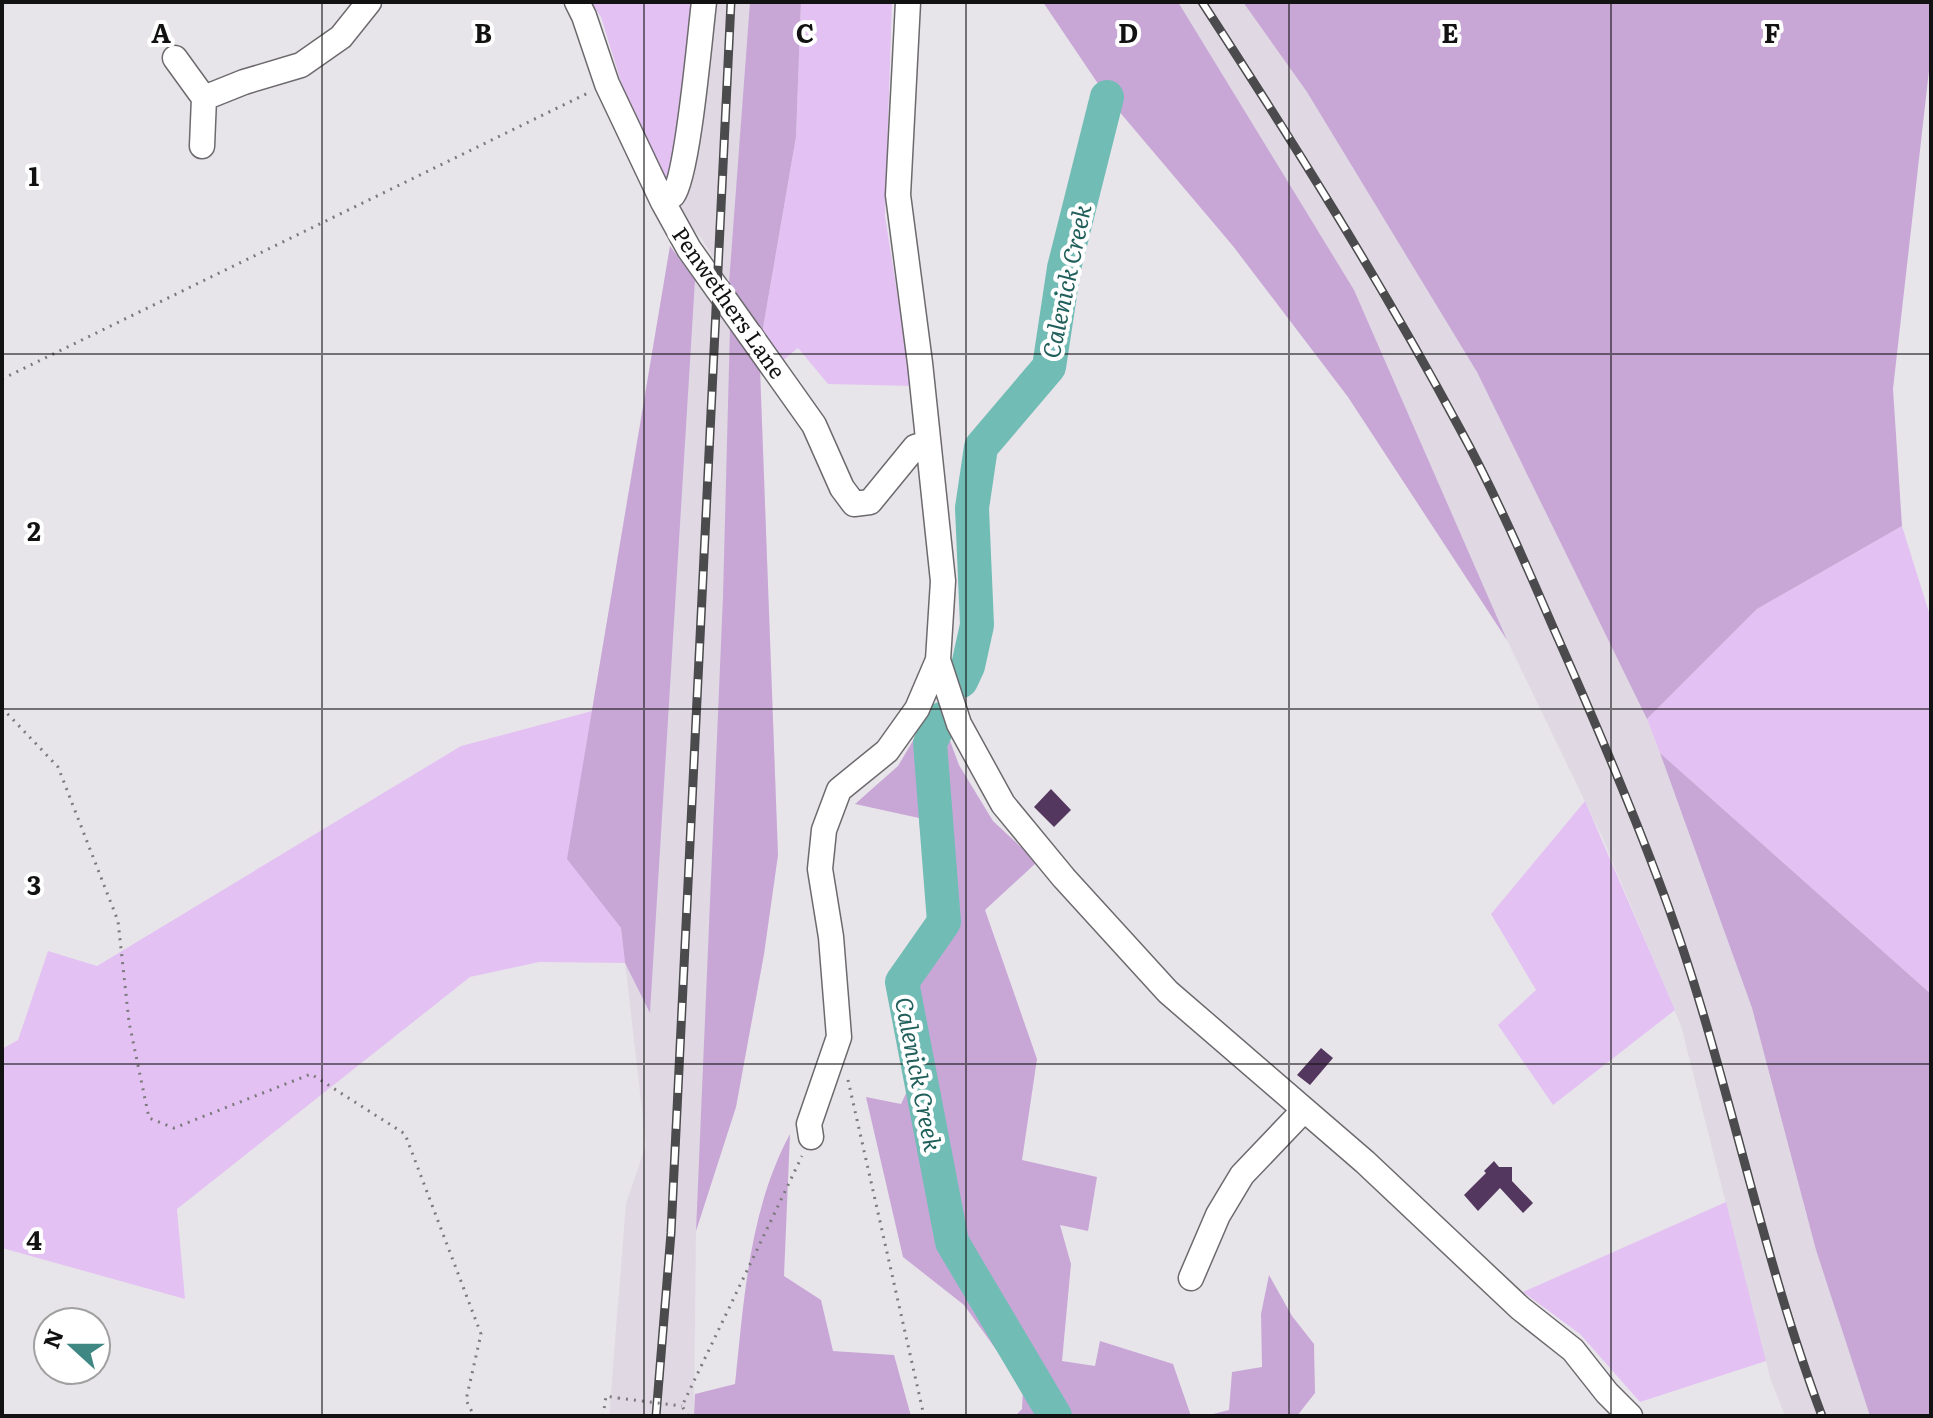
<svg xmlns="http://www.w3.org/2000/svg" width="1933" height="1418" font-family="Literata,serif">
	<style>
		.built { fill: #e0d9e4 }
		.green { fill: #e3c2f3 }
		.forest { fill: #c8a7d7 }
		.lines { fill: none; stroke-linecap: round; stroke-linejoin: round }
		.river { stroke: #72bcb6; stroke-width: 34 }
		.building { fill: #53375f }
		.minor-casing { stroke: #6d6a6e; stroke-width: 27 }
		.path { stroke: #7c7a7d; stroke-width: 3; stroke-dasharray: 2 6; stroke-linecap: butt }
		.minor { stroke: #fff; stroke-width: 24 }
		.rail-casing { stroke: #4b4a4c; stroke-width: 9 }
		.rail { stroke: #fff; stroke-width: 6; stroke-dasharray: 18; stroke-linecap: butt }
		.path-bridge { stroke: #7c7a7d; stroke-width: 3; stroke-dasharray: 2 6; stroke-linecap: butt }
		.grid { fill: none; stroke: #131213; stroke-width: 2; stroke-opacity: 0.55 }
		.labels { text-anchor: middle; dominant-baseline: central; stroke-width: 8; stroke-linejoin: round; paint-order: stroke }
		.street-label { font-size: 22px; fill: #131213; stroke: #fff }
		.water-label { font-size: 24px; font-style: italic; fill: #215f5b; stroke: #fff }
		.grid-label { font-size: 26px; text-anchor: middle; font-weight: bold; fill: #131213; stroke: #fff; stroke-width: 8; stroke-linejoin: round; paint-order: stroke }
	</style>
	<rect width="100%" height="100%" fill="#e8e5ea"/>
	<path class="built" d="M691,2H801L762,334L701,238L681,217L669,185L689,73Z
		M1043,2H1325L1543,445L1660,753L1752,1008L1816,1250L1870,1416H1785L1771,1381L1681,1026L1603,839L1507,640L1348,397L1233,246L1107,97Z
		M670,246L760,369L778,855L764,954L736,1107L696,1231L694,1416H609L626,1203L646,1145L621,928L567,859Z"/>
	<path class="green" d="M591,2H691L689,73L669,185L625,95L601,17Z
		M801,2H892L885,216L912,386L828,384L798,348L781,362L762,334L796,137Z
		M1902,526L1931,619V994L1660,753L1647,719L1757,609Z
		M592,711L568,859L621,928L625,963L539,962L470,977L177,1209L185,1299L2,1248V1049L18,1040L48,951L97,966L461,746Z
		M1585,801L1675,1010L1553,1105L1498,1025L1536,990L1491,914Z
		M1726,1202L1766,1361L1640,1402L1580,1334L1523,1292Z"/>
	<path class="forest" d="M750,2H801L796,137L762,334L729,283Z
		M1043,2H1178L1354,290L1507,640L1348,397L1233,246L1107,97Z
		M1243,2H1931V53L1893,389L1902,526L1757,609L1647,719L1477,372L1307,92Z
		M670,246L695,280L650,1013L625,963L621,928L567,859Z
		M730,327L760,369L778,855L764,954L736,1107L696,1231L723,596Z
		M931,710L942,719L959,765L993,821L1037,862L985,910L1037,1059L1022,1160L1097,1177L1088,1231L1060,1225L1071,1264L1062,1361L1095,1366L1100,1341L1173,1364L1191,1416H1015L1022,1409L1023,1387L964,1305L903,1257L866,1097L901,1104L909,1087L891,995L913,955L929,916L919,818L855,804L898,766Z
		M1660,753L1931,994V1416H1870L1816,1250L1752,1008Z
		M790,1134L784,1276L821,1300L833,1351L894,1355L911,1416H694L695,1394L735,1384C744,1300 749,1210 790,1134Z
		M1269,1275L1292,1316L1314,1344L1315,1393L1297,1416H1205L1229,1410L1232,1372L1262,1367L1261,1314Z"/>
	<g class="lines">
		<path class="river" d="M961,681L968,666L977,625L972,508L981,447L1049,367L1064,268L1107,97
			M942,719L930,743L944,922L902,982L952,1242L1055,1416"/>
	</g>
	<path class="building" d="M1051,789L1071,810L1054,827L1034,807Z
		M1321,1048L1333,1058L1310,1085L1297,1075Z
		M1494,1161L1499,1167H1512V1181L1533,1203L1523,1213L1500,1188L1478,1211L1464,1195L1486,1173L1484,1171Z"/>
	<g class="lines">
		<defs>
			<path id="minor" d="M577,2L584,16L607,84L663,202L689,249L814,425L842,488L854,504L870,502L915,447L928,443
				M908,2L898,195L920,363L943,581L938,660L959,724L1003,804L1064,878L1168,992L1365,1162L1520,1308L1573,1350L1607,1393L1630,1416
				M175,58L204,98L202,146
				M204,98L244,82L301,65L341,37L369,2
				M663,202C666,200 670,198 673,195C688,176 700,34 704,2
				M811,1137L809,1124L839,1037L831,937L820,869L824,830L839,790L887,751L917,709L938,660
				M1191,1278L1218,1215L1242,1175L1304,1110"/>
		</defs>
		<use href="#minor" class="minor-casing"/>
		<path class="path" d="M2,379L588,93
			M2,708L58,767L118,921L129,1022L149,1118L174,1128L311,1074L405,1134L481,1334L466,1400L474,1416
			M848,1080L924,1416
			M603,1416L606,1396L618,1398
			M688,1416L682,1406L802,1156"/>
		<use href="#minor" class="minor"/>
		<defs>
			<path id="rail" d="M1202,2C1293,142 1381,282 1460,429C1495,493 1524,560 1553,627C1590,710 1626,794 1658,879C1725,1054 1756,1240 1822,1416
				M656,1416L671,1233L731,2"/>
		</defs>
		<use href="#rail" class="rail-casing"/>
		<use href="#rail" class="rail"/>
		<path class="path-bridge" d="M618,1398L682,1406"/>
	</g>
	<path class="grid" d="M322,2V1416M644,2V1416M966,2V1416M1289,2V1416M1611,2V1416M2,354H1931M2,709H1931M2,1064H1931"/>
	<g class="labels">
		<g class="street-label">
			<text transform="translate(730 302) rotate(55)">Penwethers Lane</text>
		</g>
		<g class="water-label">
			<text transform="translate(1065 281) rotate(-78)">Calenick Creek</text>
			<text transform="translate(920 1074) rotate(79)">Calenick Creek</text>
		</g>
	</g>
	<g class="grid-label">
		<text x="161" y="43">A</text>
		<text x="483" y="43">B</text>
		<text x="805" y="43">C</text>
		<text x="1128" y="43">D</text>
		<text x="1450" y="43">E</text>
		<text x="1772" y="43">F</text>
		<text x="34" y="186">1</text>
		<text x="34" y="541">2</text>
		<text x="34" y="895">3</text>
		<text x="34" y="1250">4</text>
	</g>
	<rect width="1933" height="1418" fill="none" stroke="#131213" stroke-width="8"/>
	<g transform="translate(72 1346) rotate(291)"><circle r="38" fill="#ffffff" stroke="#a1a0a1" stroke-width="2"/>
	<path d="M0-6L14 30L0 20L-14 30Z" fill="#3f8782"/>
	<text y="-12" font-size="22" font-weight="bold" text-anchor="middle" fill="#131213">N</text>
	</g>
</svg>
